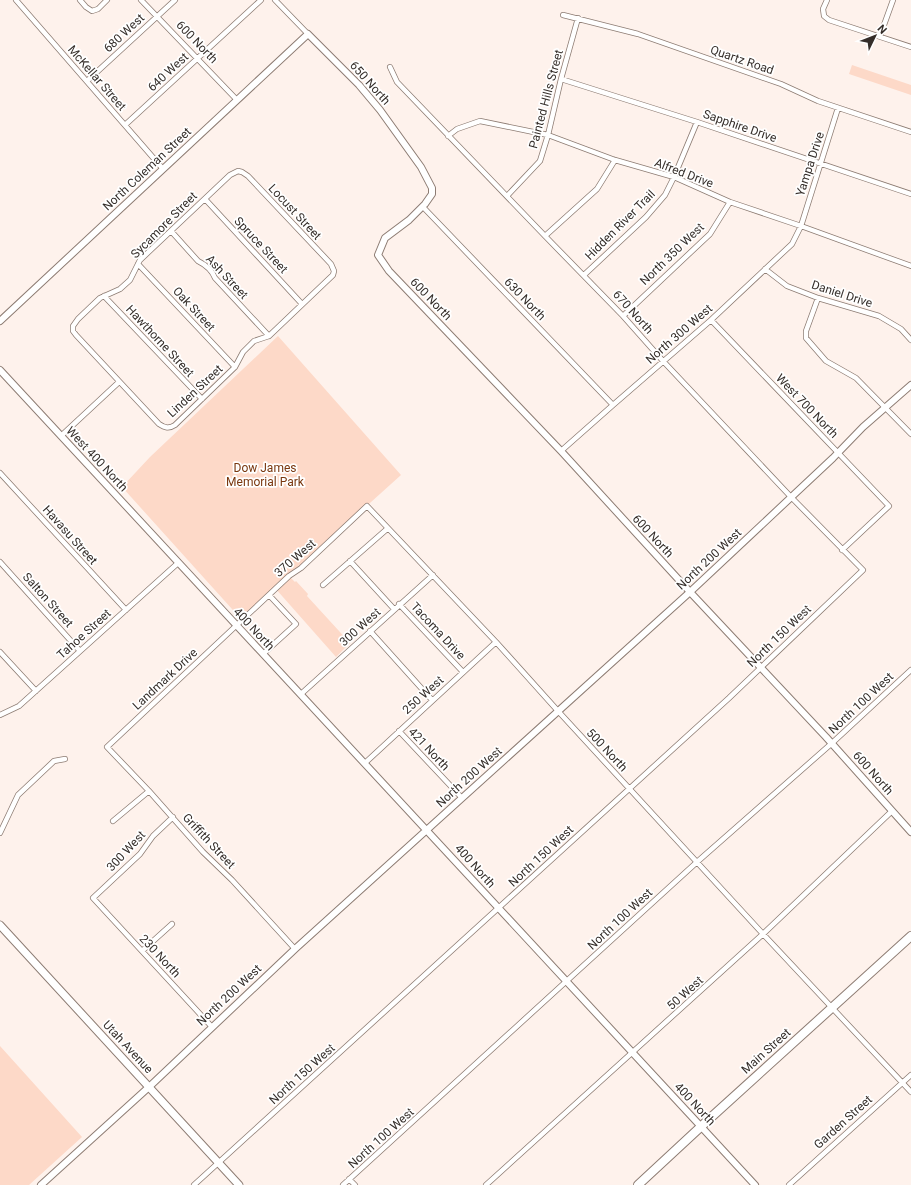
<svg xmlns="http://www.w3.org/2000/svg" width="911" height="1185" font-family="Roboto,sans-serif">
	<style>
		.green { fill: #fdd9c8 }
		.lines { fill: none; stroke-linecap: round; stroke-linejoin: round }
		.street-casing { stroke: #8d7c73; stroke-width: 6 }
		.secondary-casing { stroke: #8d7c73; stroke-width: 8 }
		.primary-casing { stroke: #8d7c73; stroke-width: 9 }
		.highway-casing { stroke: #8d7c73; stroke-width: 10 }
		.street { stroke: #fff; stroke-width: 4.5 }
		.secondary { stroke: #fff; stroke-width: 6 }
		.primary { stroke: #fff; stroke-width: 7 }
		.highway { stroke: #fff; stroke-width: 8 }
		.labels { text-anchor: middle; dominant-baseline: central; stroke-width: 3.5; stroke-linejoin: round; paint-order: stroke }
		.street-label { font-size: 12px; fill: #352e2a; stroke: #fff }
		.park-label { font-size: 12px; fill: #79370e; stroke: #fff }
	</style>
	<rect width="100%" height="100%" fill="#fef2ec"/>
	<path class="green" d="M852,65L911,85V95L849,74Z
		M278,336L401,475L289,576L295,582L296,581L308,594L307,596L350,643L336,657L275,588L241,619L122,487L150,457Z
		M0,1046L82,1137L29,1185H0Z"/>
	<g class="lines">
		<defs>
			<path id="street" d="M16,0L163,169
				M80,0L86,7L92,11L98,9L107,0
				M141,0L237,100
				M275,0L308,34
				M827,0L823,9L824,16L829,20L911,47
				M563,15L638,34L781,84L818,101L911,132
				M880,36L893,0
				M561,79L697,122L911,194
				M87,81L175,0
				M125,125L261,0
				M448,136L457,129L480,121L548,135L615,160L674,177L730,202L801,226L911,266
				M238,171L242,172L248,176L331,264L334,271L333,275L269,336L254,341L243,352L235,367L175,425C169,429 165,428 159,424L76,335L73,331V326L78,319L100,298L120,289L130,280L140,260L230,175Z
				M507,196L540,161L548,135L561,79L578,18
				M205,199L302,304
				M423,207L613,405
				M171,231L198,261C206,265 212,270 215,278L269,336
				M545,236L597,189L615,160
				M138,264L235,367
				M765,269L787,286L818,298L879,316L901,329L911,340
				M584,275L646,217L665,195L674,177L697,122
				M104,296L202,399
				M818,298L806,331V338L826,361L856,378L911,434
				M623,316L710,234L730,202
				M711,320L889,506L842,550
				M61,436L119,382
				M561,451L613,405L711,320L792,244L801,226L838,108
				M0,473L126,610
				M350,561L394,609
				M0,562L80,651
				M323,585L387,529
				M399,604L463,672
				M370,631L432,700
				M0,652L36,691
				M263,654L296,624L269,595
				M301,694L433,575
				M0,715L19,706L178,563
				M399,731L462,798
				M365,763L496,642
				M173,817L153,836L140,854L93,898L212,1027
				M113,821L149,791
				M0,833L18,795L54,761L65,759
				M295,949L232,880L203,852L149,791L107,747L289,576L301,568L367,506L496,642L558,711L763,934L911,1092
				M142,951L172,924
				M349,1179L355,1185
				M194,1185L729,698L863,570L791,497L663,361L623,316L545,236L397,82L390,67
				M343,1185L697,862L831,744L911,670
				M486,1185L763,934L892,811
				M789,1185L911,1075"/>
			<path id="secondary" d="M0,321L308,34L359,85L380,110L421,167L432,188V194L425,204L409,220L385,238L378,255L389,271L561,451L690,592L826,737L911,832
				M0,370C252,642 504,913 755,1185
				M41,1185L149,1087L295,949L690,592L833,458L863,427L911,385"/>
			<path id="primary" d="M0,925L239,1185"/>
			<path id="highway" d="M638,1185L707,1121L911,936"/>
		</defs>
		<use href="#street" class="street-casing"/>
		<use href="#secondary" class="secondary-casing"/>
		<use href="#primary" class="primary-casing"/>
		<use href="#highway" class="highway-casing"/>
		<use href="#street" class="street"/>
		<use href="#secondary" class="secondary"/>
		<use href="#primary" class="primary"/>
		<use href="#highway" class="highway"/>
	</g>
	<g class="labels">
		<g class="street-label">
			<text transform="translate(124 33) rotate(-43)">680 West</text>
			<text transform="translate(197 42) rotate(46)">600 North</text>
			<text transform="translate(742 60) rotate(19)">Quartz Road</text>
			<text transform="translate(168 72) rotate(-43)">640 West</text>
			<text transform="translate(97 78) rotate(49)">McKellar Street</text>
			<text transform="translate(370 83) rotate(48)">650 North</text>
			<text transform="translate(546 99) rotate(-75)">Painted Hills Street</text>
			<text transform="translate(740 126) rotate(19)">Sapphire Drive</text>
			<text transform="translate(810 164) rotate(-72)">Yampa Drive</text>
			<text transform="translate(147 169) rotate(-43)">North Coleman Street</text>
			<text transform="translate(684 173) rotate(21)">Alfred Drive</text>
			<text transform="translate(295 212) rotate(47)">Locust Street</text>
			<text transform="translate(164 225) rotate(-45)">Sycamore Street</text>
			<text transform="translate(620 225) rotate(-45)">Hidden River Trail</text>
			<text transform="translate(261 245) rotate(47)">Spruce Street</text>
			<text transform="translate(672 254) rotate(-44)">North 350 West</text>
			<text transform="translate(227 277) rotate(47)">Ash Street</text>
			<text transform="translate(842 294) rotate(18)">Daniel Drive</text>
			<text transform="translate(431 299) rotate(46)">600 North</text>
			<text transform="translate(525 299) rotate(46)">630 North</text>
			<text transform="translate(194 309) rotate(47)">Oak Street</text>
			<text transform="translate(633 312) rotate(48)">670 North</text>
			<text transform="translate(679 334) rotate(-41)">North 300 West</text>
			<text transform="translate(160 341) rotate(47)">Hawthorne Street</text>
			<text transform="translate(195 391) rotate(-43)">Linden Street</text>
			<text transform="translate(807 406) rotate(46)">West 700 North</text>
			<text transform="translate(97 459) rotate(47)">West 400 North</text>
			<text transform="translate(70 535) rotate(48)">Havasu Street</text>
			<text transform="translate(653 536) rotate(47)">600 North</text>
			<text transform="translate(295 558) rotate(-41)">370 West</text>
			<text transform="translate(709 559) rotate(-43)">North 200 West</text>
			<text transform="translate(48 600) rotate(48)">Salton Street</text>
			<text transform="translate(360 627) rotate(-42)">300 West</text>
			<text transform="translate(254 629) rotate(47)">400 North</text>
			<text transform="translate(438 631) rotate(47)">Tacoma Drive</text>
			<text transform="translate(84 634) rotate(-42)">Tahoe Street</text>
			<text transform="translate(779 636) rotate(-44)">North 150 West</text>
			<text transform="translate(165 679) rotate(-43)">Landmark Drive</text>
			<text transform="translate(423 695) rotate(-42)">250 West</text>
			<text transform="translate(861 703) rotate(-43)">North 100 West</text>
			<text transform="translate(429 749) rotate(47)">421 North</text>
			<text transform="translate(607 750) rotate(47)">500 North</text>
			<text transform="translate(873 773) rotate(48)">600 North</text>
			<text transform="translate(469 777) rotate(-42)">North 200 West</text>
			<text transform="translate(209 841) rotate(47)">Griffith Street</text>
			<text transform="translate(126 851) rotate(-47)">300 West</text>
			<text transform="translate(541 856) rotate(-43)">North 150 West</text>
			<text transform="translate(475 866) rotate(48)">400 North</text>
			<text transform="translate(620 919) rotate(-43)">North 100 West</text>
			<text transform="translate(160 956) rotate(47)">230 North</text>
			<text transform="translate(685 993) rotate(-42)">50 West</text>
			<text transform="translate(229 995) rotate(-43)">North 200 West</text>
			<text transform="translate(128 1047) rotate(47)">Utah Avenue</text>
			<text transform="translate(766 1051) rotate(-42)">Main Street</text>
			<text transform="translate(302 1074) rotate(-42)">North 150 West</text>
			<text transform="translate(695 1104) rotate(47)">400 North</text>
			<text transform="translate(843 1122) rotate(-42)">Garden Street</text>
			<text transform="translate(381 1138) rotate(-42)">North 100 West</text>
		</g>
		<g class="park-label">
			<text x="265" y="468">Dow James<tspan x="265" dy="14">Memorial Park</tspan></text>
		</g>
	</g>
	<g transform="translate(875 36) rotate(47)" stroke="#ffffff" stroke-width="3" paint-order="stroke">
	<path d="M0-3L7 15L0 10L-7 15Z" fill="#352e2a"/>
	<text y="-6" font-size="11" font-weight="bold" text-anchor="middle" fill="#352e2a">N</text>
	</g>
</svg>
